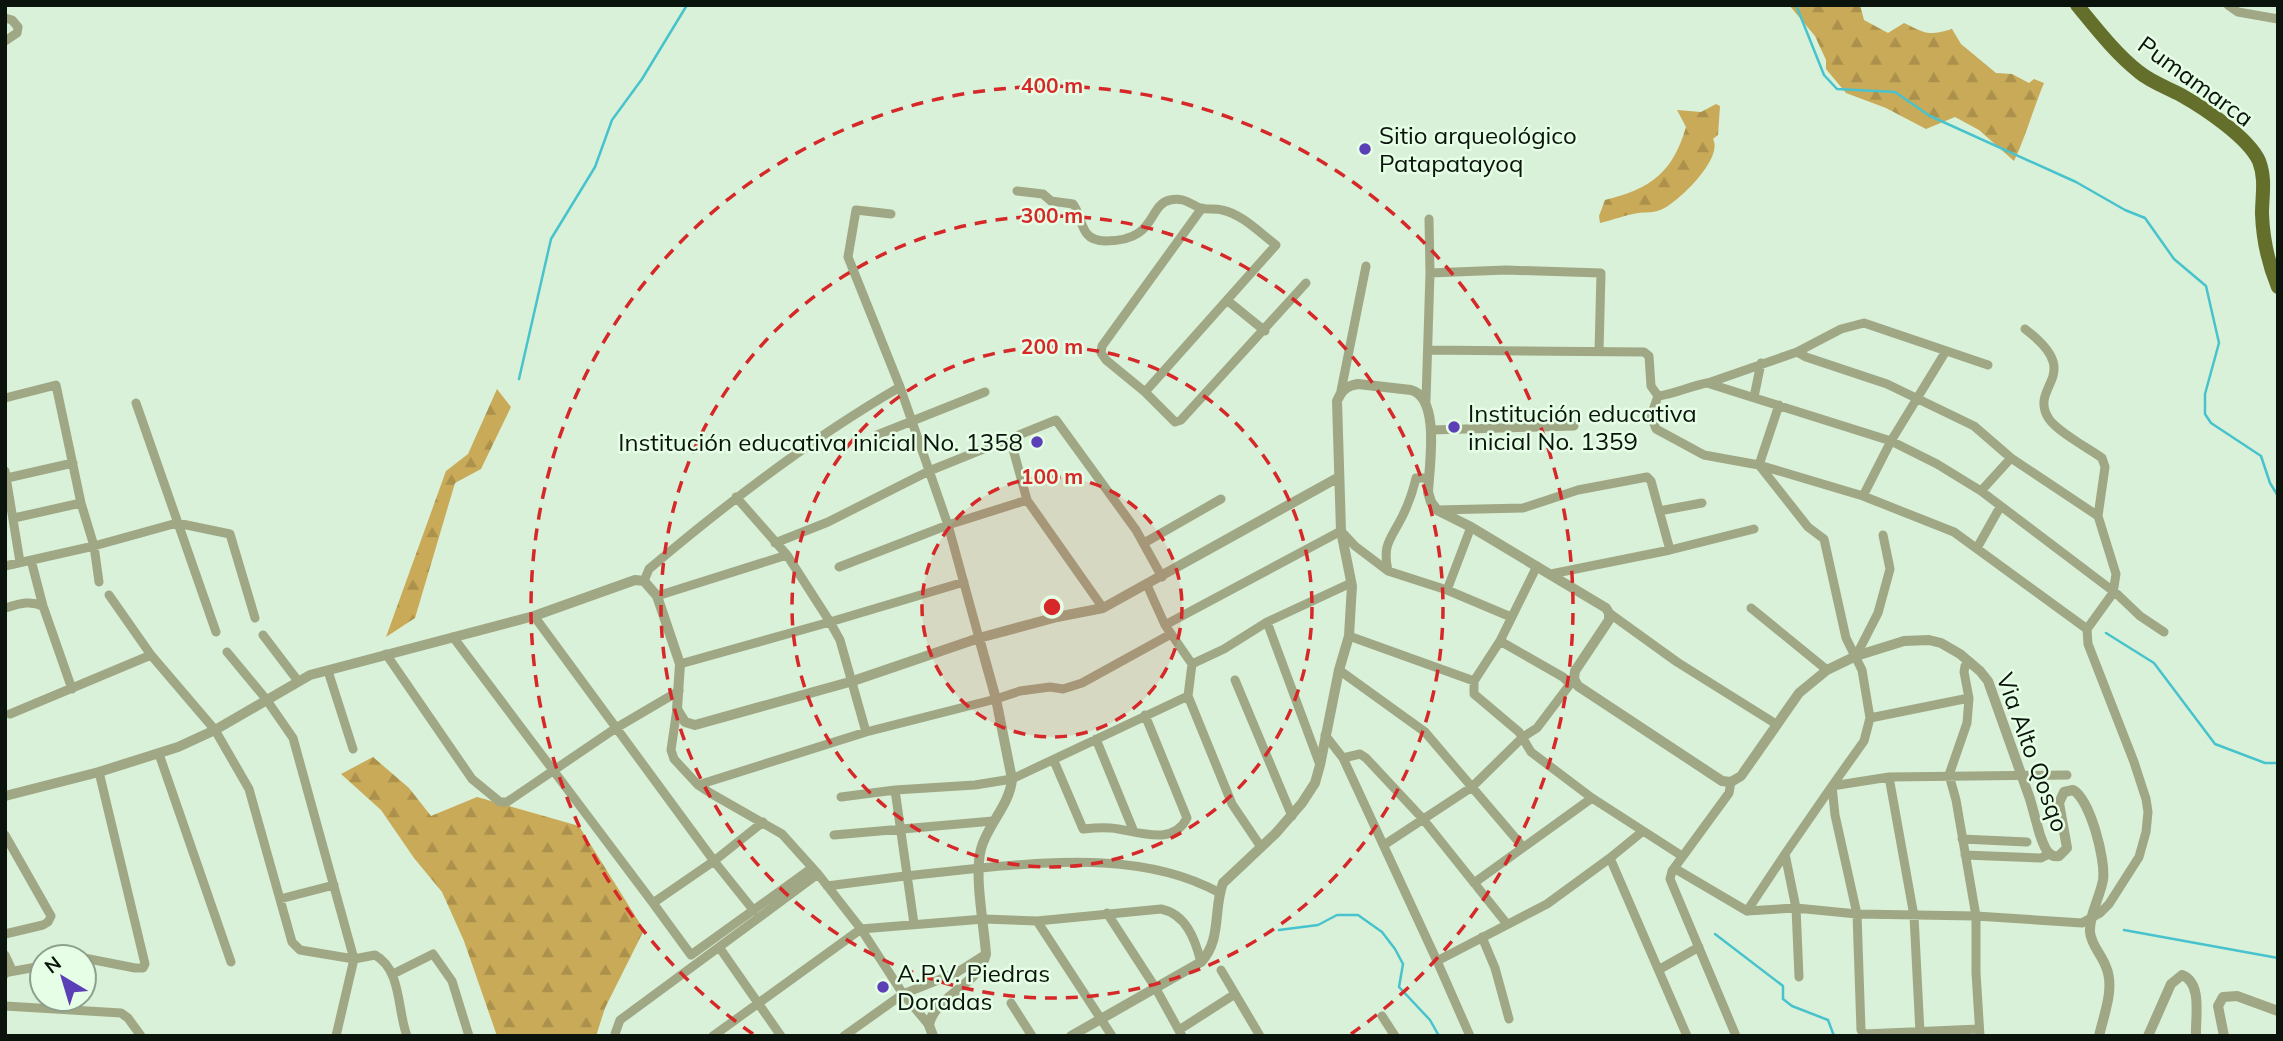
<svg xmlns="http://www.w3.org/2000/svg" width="2283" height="1041" font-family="Mulish,sans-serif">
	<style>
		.forest { fill: url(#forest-firs) }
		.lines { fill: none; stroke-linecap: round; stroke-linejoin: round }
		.stream { stroke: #48c3cd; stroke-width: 2.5 }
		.minor { stroke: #a0a784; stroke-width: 9 }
		.tertiary { stroke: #a0a784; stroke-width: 10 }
		.primary { stroke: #646f2c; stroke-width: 14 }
		.ring { fill: none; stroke: #d62828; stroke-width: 3.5; stroke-dasharray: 12 9 }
		.poi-dot { fill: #5b3fb7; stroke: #e5fee5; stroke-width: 2.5 }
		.labels { text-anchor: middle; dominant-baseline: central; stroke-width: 5; stroke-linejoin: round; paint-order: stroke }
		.street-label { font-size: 24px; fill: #0b140c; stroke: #e5fee5 }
		.poi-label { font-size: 24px; fill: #0b140c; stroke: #e5fee5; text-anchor: start }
		.centre { fill: #d62828; stroke: #e5fee5; stroke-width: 3.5 }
		.ring-label { font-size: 21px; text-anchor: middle; font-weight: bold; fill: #d62828; stroke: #e5fee5; stroke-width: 5; stroke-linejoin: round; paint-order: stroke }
	</style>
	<defs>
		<pattern id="forest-firs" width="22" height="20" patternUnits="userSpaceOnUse" patternTransform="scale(1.75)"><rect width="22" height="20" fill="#c9aa58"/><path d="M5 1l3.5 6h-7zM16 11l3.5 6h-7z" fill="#ab914b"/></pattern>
	</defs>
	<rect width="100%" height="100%" fill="#d8f1d8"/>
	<path class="forest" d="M1789,5H1860L1864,20L1888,33L1904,23C1927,34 1928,36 1952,29L1961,44L1996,73L2012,74L2029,83L2034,79L2044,83C2033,109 2026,136 2014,161L1979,130L1955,117L1926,129L1886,108L1846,93L1826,69V60L1815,36Z
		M1716,104L1720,106L1718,135L1713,139C1724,158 1677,204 1660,210C1654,213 1645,212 1638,213C1625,215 1613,220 1600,223L1599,216L1605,200C1651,189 1673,172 1686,127L1677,110L1701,112Z
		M497,389L511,407L481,469L455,483L415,618L386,637L446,471L468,454Z
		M373,757L409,788L431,816L477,797L579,826L644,930L605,1008L597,1033L598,1036H497L464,941L442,892L414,858L381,810L341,774Z"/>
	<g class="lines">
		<path class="stream" d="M1796,5L1824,75L1837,89L1895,92L1930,116L2076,182L2125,210L2145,218L2174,259L2206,286L2219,343L2205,394V414L2211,423L2261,456L2270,483L2278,496
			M519,379L551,239L595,167L612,120L642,79L687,5
			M2106,633L2154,663L2215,744L2265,763H2278
			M1279,930L1318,925L1337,915H1358L1382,932L1395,949L1403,964L1399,987L1430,1020L1439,1036
			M2124,930L2278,958
			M1715,934L1783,986V999L1792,1006L1828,1020L1834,1036"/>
		<path class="minor" d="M2228,5L2238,12L2278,19
			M5,18L12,20L18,27L17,33L5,41
			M1017,191L1043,194L1051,201L1073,204C1080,213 1080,225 1087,234C1092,240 1099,241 1106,241C1158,241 1147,205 1170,200C1183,197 1189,203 1200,208C1207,210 1215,208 1222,210C1242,214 1260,233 1276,245L1145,392L1175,422L1181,420L1306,283
			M891,214L856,210L848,257L900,387L948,525L979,638
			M1430,273L1506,270L1601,273L1599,351
			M1228,301L1265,331
			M2025,329C2087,376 2027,385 2049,419C2058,432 2088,448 2102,458L2105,467L2098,516
			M1429,350L1644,352L1649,356L1651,386L1658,396C1676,394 1690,386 1707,383L1891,441L1937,464L1981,491L2117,594L2140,616L2164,632
			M1797,352L1806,357L1887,384L1974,426L2011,458
			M1708,383L1797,352L1841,329L1864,323L1988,365
			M1341,391L1366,266
			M1145,392L1106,360L1101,353L1102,346L1202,208
			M1658,396L1651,416L1656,429L1704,455L1759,465L1863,496L1954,532L2087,629
			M1754,397L1761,363
			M5,398L56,385L81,503L94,546L99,582
			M1426,400L1430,273L1429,219
			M136,403L216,632
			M1779,405L1759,465L1808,527L1824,539L1846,638L1862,670L1870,718L1864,741L1832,786L1835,815L1857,914L1861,1030L1864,1034L1979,1029
			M1431,430L1574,426
			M877,435L985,392
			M1010,438L1027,500L1103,608
			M5,471L20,562
			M7,478L73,463
			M1863,496L1891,441L1946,351
			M736,497L787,555L830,622L840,640L866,732
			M1437,510L1523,508L1578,490L1647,477L1651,481L1670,550
			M1659,511L1702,503
			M14,518L81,503
			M775,543L828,522L929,471L1056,420L1136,530L1162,577
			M1144,543L1221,499
			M1977,548L2000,507
			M31,560L43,606L72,689
			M5,566L94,546L177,523L230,534L255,618
			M1537,566L1500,641L1474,681V694L1519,732L1531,752L1592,798L1682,856
			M839,567L948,525L1027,500
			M1388,571C1382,544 1391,539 1402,517C1408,505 1413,491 1416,478H1429
			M1551,574L1670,550L1754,529
			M644,581L649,569C728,502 810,439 900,387
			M1147,585L1165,625L1192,664
			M1447,590L1471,527
			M109,595L151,655L215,730L249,789L292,942L300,950L354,959L336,1036
			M657,596L787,555
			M5,608C19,604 29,600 43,606
			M1751,608L1827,670
			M1609,613L1677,662L1776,724
			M534,616L714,861L754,911
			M1267,622L1320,765
			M1165,625L1341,531L1355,546L1388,571L1447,590L1511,617
			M263,635L298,681
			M1349,636L1474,681
			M453,637L653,903L714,861L763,822
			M1500,641L1563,677L1570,684
			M227,652L266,699L293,738L354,959L375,955C402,970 397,1010 407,1036
			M386,654L472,779L500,802H507L616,728L679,691
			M1856,656L1878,613L1890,569L1883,535
			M1970,662L1965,666L1964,672L1969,698L1967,723L1949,775L1956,800L1976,916V973L1980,1036
			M680,664L830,622L964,582
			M1339,670L1425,732L1523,847
			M328,671L353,749
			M1235,680L1292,816
			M1188,696L1232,804L1261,847
			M677,709L671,750L674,759L698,785L712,794L782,834L818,874L861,929L903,994L929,1025
			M10,714L151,655
			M1870,718L1969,698
			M1325,735L1343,758L1437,961L1547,904L1610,858L1687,1036
			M1096,739L1134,832
			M159,754L231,962
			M1343,758L1360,754L1366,758L1423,819L1507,924
			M1054,761L1083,829C1092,828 1102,827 1111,828C1135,830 1172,848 1187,818L1145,715
			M1889,777L1914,916L1920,1033
			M1731,782L1729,793L1672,871L1670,879L1736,1036
			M698,785L866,732L996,699L1020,691L1050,687L1063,689L1082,683L1171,634
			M895,790L914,924
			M841,797L895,790L975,785L1012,779L1188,696L1192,664L1224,649L1267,622L1351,583
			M5,835L51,916L48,922L43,925L5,934
			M834,835L993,821
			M1962,839L2027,842
			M1384,845L1472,787L1523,737L1537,728L1574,679
			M1965,855L2041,858L2049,854
			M1610,858L1643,831
			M1674,868L1747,911L1785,854
			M1474,883L1592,798
			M827,886C878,879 929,873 980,868C1059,861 1148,853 1220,893
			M280,899L334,885
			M653,903L691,955L812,868
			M1747,911L1796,908L1857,914L1976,916L2082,923L2100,913L2109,904L2139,857L2146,832L2148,812L2146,799L2134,762L2088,644L2087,629L2113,593L2116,574L2098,516L2011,458L1981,491
			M1107,913L1155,987L1182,1036
			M1037,921L1112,1036
			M1482,937L1495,968L1509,1019
			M719,947L781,1036
			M5,955L11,968L5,974
			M84,958L135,968H143L145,964L99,772
			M1437,961L1470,1036
			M1660,969L1699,947
			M1221,970L1260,1036
			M9,972L42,966
			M393,974L433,954L452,981L469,1036
			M1799,977L1796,908L1785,854L1832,786L1889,777L2067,775
			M1011,1003L1032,1036
			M5,1006L121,1013L128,1018L141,1036
			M1382,1016L1395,1036
			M1179,1030L1235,994
			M616,1036L615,1034L620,1020L818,874
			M713,1036L861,929L984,919L1037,921L1161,909C1186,914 1195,939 1201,962
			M844,1036L903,994L956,973L986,954"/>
		<path class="tertiary" d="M5,796L99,772L178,747L215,730L310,675L534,616L635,580L644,581L657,596L680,664L677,709L685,722L695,725L853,681L979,638L1057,617L1103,608L1339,477
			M933,1036L929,1025C934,997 979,985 986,954C984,925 974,876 981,849C987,825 1010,805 1012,779L996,699L979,638
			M1071,1036L1201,962C1222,940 1213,909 1223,883L1276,833L1302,803L1315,783L1320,765L1339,670L1349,636L1351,602L1352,586L1341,531L1337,401C1342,390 1346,386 1358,384L1411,390C1441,398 1429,468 1428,492L1431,502L1437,510L1471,527L1606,608L1609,613V620L1575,671L1574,679L1578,686L1722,781L1731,782L1741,776L1799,693L1827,670L1856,656L1904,641L1929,640L1941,643L1960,654L1980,671L1988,681L2030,799L2040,835C2044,845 2047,858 2059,856L2067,848L2059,803L2064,792L2073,790C2090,799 2106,860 2103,880C2100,897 2089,915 2090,932C2091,945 2102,955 2106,967C2115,988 2104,1014 2099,1036
			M2148,1036L2171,984L2182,975C2203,983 2195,1018 2196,1036
			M2224,1036L2218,1006L2223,997L2237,996L2278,1011"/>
		<path class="primary" d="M2077,5C2096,28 2115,53 2139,72C2151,82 2168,88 2181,95C2204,108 2248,137 2259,161C2266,179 2262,196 2262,214C2263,240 2268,263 2278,287"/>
	</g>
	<circle cx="1052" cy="607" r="130" fill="#d62828" fill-opacity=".12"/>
	<g class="ring">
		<circle cx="1052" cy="607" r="130"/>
		<circle cx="1052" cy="607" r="260"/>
		<circle cx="1052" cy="607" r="391"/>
		<path d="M753 1034A521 521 0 1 1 1351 1034"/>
	</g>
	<g class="poi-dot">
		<circle cx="1365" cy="149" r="7"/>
		<circle cx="1454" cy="427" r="7"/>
		<circle cx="1037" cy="442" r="7"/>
		<circle cx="883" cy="987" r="7"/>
	</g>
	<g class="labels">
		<g class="street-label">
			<text transform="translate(2196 81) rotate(36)">Pumamarca</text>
			<text transform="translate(2033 752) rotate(70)">Via Alto Qosqo</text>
		</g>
		<g class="poi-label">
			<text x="1379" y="135">Sitio arqueológico<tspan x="1379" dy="28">Patapatayoq</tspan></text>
			<text x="1468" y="413">Institución educativa<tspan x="1468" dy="28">inicial No. 1359</tspan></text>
			<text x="1023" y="442" text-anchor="end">Institución educativa inicial No. 1358</text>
			<text x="897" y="973">A.P.V. Piedras<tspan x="897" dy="28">Doradas</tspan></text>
		</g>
	</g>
	<circle cx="1052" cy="607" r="10" class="centre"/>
	<g class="ring-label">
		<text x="1052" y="93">400 m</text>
		<text x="1052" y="223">300 m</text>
		<text x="1052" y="354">200 m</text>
		<text x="1052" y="484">100 m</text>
	</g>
	<rect width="2283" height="1041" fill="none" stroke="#0b140c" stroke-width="14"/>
	<g transform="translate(63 978) rotate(322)"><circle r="33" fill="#e5fee5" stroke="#8ea08e" stroke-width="2"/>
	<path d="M0-5L12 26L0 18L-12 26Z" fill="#5b3fb7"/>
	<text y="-10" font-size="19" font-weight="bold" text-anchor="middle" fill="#0b140c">N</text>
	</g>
</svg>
